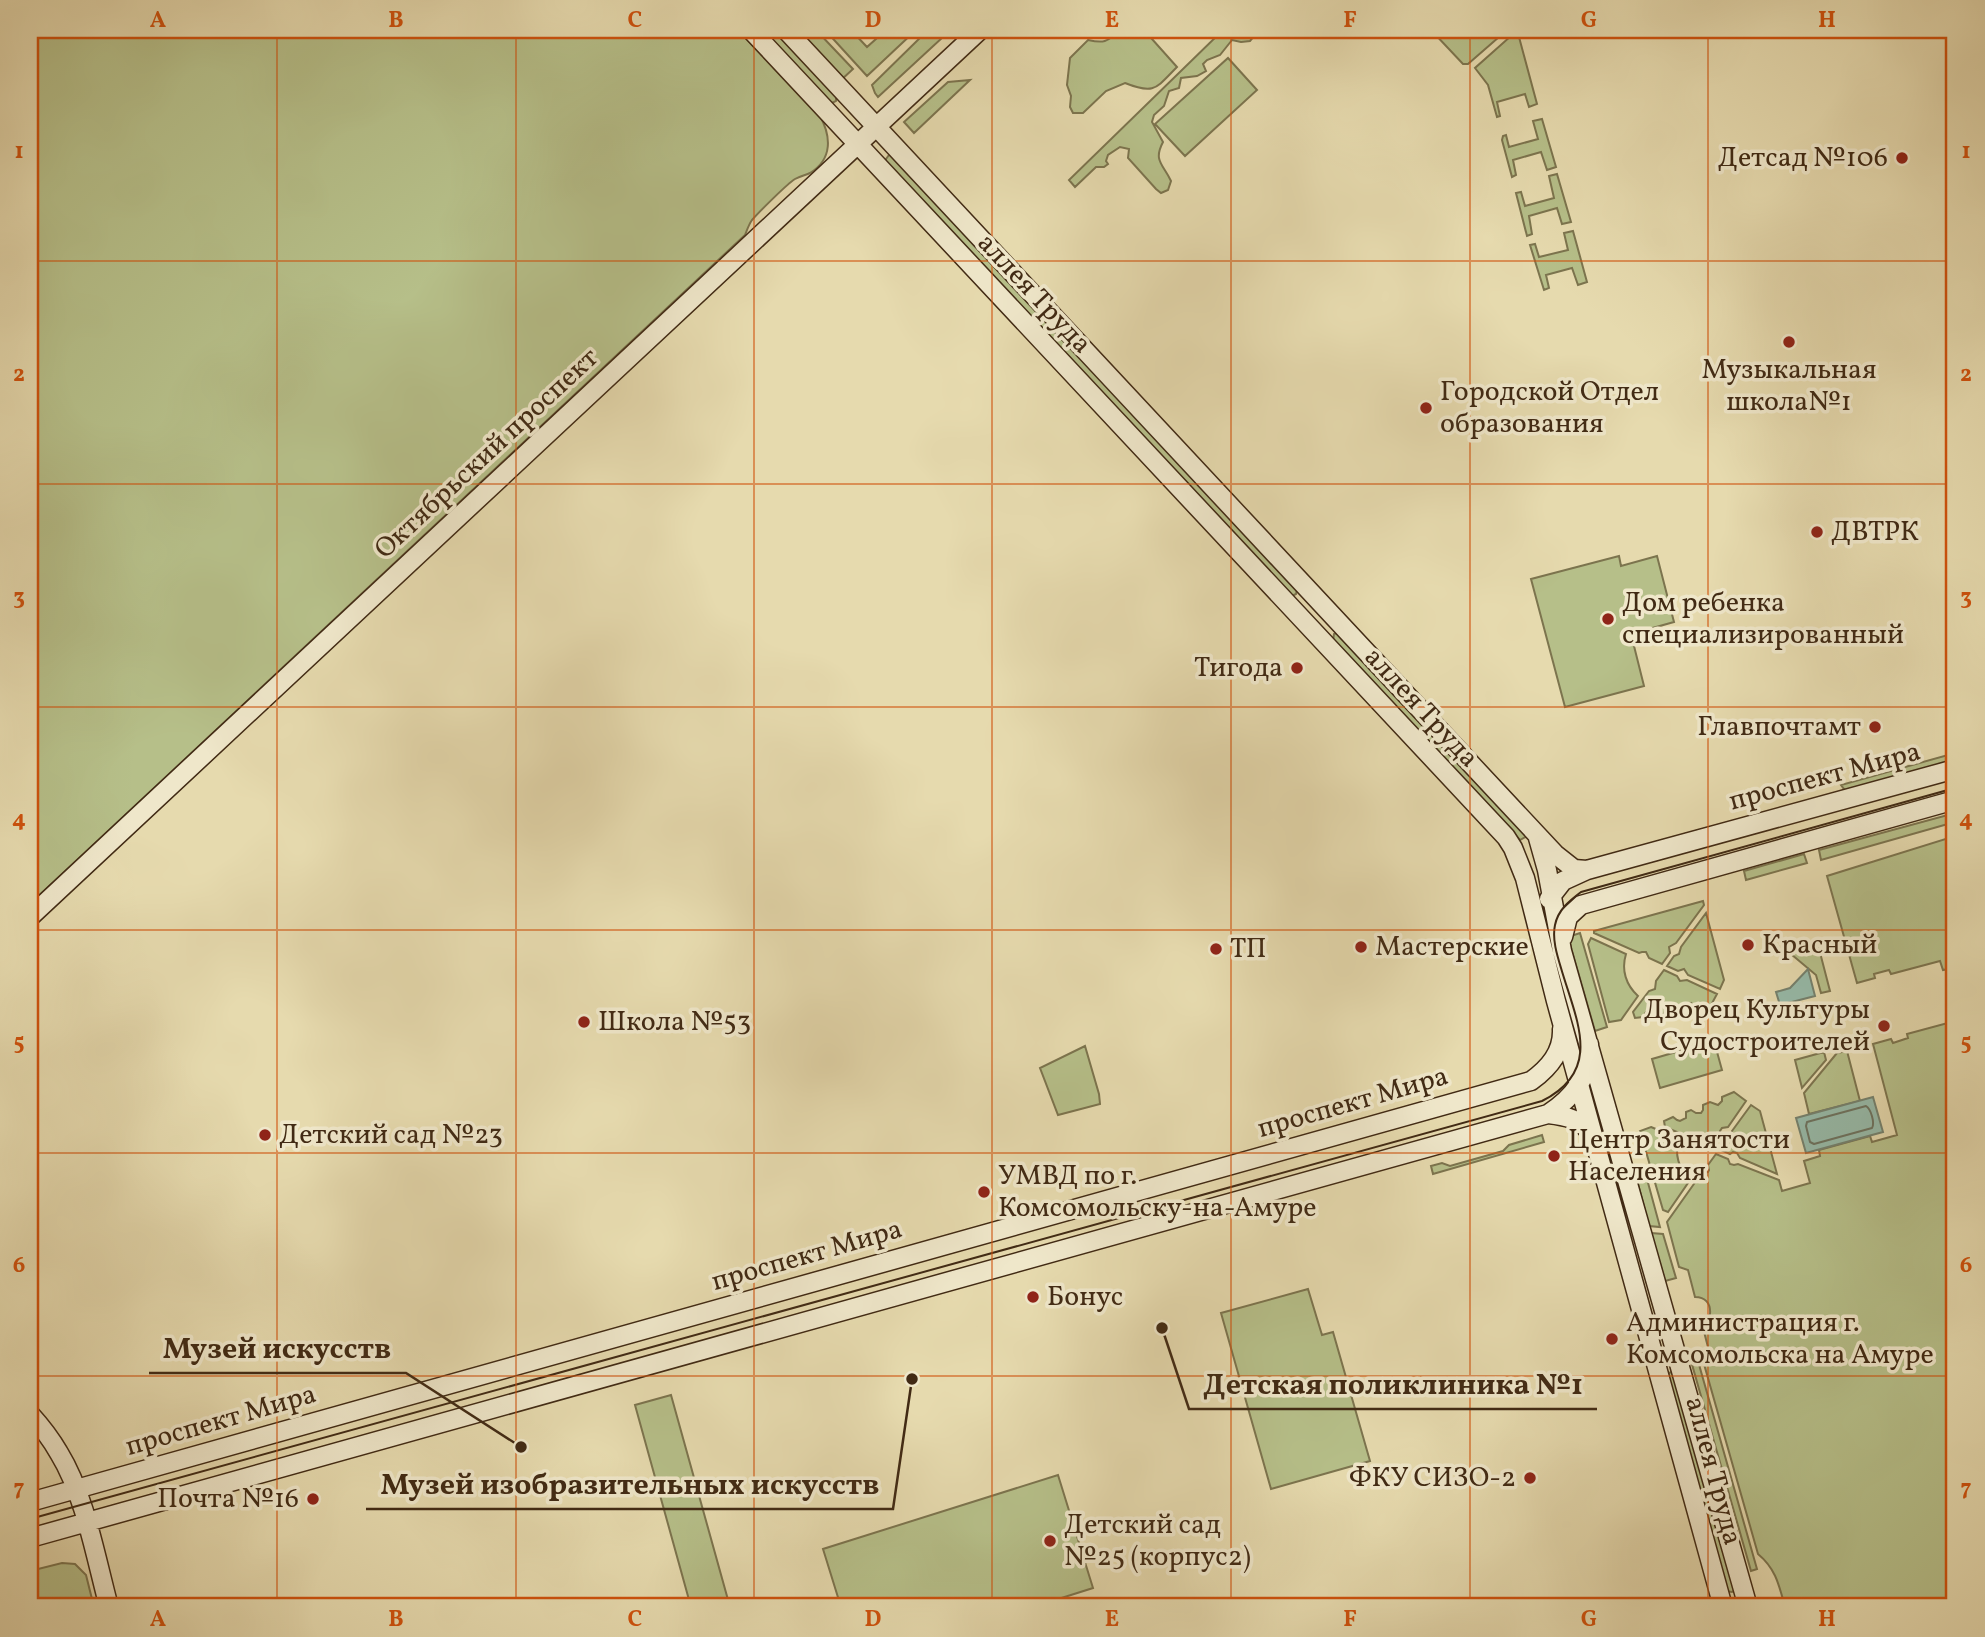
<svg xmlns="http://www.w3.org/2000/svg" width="1985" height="1637" font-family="Vollkorn,serif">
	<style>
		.green { fill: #b6bf89; stroke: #7c744e; stroke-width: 2 }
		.water { fill: #96bbaa; stroke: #74816e; stroke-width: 2 }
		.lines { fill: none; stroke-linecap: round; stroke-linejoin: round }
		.shore { stroke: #6c725f; stroke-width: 2 }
		.secondary-casing { stroke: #412a14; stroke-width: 21 }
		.secondary { stroke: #efe7ca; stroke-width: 18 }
		.tram { stroke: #412a14; stroke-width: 2 }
		.grid { fill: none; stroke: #cf520d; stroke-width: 2; stroke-opacity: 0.55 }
		.poi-dot { fill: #8f2418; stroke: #efe7ca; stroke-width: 2.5 }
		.labels { text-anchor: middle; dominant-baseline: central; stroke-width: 7; stroke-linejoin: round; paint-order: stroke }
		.poi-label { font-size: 28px; fill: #412a14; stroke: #efe7ca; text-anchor: start }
		.street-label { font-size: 28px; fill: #412a14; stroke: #efe7ca }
		.leader { fill: none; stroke: #412a14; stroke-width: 2.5 }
		.callout-dot { fill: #412a14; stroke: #efe7ca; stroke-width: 2.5 }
		.callout-label { font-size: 30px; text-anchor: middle; font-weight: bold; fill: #412a14; stroke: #efe7ca; stroke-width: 7; stroke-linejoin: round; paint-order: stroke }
		.neatline { fill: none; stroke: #cf520d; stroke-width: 2.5 }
		.grid-label { font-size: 23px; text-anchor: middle; font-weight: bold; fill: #cf520d }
	</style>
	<rect width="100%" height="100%" fill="#e6daae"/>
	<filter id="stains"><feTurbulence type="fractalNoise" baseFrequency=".00286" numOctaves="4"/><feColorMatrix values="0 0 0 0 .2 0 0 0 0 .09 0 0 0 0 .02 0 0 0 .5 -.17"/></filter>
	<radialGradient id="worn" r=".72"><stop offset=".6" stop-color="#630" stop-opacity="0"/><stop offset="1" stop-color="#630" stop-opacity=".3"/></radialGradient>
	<path class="green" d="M30,30H738L820,116C831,136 833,159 810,173C806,175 800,176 795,179C787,184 759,212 752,220C749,224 747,230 745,235L30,904Z
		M762,30H776L836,94V101L832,103L829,101Z
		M792,30H816L853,69L840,81Z
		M825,30H851L867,47L886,30H916L867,76Z
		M928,30H936L943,37L878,97L875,93L872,85Z
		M1117,30H1144L1177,67C1156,88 1155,95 1125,83L1106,91L1083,113H1073L1070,107L1071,96L1067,85L1070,58L1088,40C1102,43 1109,43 1117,30Z
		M1223,30H1259L1250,41L1241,42L1232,40L1220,55L1207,60L1203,64L1206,71L1197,76L1181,78L1179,88L1169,91L1164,106L1154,115L1152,122L1163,142C1153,161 1163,164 1171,181L1168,190L1161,193L1156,189L1128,158L1129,149L1120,147L1108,155L1106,161L1108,164L1104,167H1096L1075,187L1069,180Z
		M1431,30H1449L1454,32L1455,30H1507L1468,64H1463Z
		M1512,35L1519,37L1537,104L1529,107L1525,94L1497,102L1500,116L1497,117L1488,85L1475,68Z
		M1228,58L1257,90L1185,156L1155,124Z
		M970,80L914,133L904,122L948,82Z
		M1542,119L1556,167L1547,170L1541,152L1513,160L1516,175L1512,177L1502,140L1503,136L1506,135L1509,147L1538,139L1533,121Z
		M889,155H892L1297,590L1296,594L1292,596L886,162V159Z
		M1557,174L1571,222L1562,224L1557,208L1529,216L1532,234L1527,236L1516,193L1521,192L1525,206L1554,198L1549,176Z
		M1573,231L1587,282L1578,285L1572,268L1546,275L1549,288L1544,290L1530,245L1535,244L1539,257L1568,250L1564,233Z
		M1619,556L1621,566L1657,556L1674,622L1631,634L1644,686L1565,707L1531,579Z
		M1337,633L1529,835L1520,840L1333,641L1334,634Z
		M1955,753V763L1847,793L1841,785Z
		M1955,813V822L1821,860L1819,850Z
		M1955,836V991L1949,969L1943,970L1940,961L1891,974L1889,970L1874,974L1875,978L1857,983L1827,876Z
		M1804,854L1807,863L1746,880L1744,871Z
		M1703,901L1704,905L1676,943L1669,947L1670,953L1662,964L1649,958L1646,952H1642L1639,953L1594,933V931Z
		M1706,913L1724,980L1720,989L1688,975L1684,969L1678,971L1667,966L1674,956L1679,954L1681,947Z
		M1580,933L1607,1027L1595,1031L1568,937Z
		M1591,938L1626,954C1621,970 1626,985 1638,996L1621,1020L1609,1022L1588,944Z
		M1817,941L1830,991L1821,993L1816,975L1785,949Z
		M1664,970L1677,976L1680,981L1687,980L1717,994L1710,1007L1697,1008L1691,1003L1686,1005L1683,1011L1677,1012L1674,1007L1670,1006L1665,1010L1664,1014L1657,1015L1655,1010L1651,1009L1646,1012L1643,1017L1635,1018L1633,1012L1649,991L1655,989L1656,981Z
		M1955,1021V1607H1785C1779,1585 1776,1569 1758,1554L1702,1357L1709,1351L1702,1324L1710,1314C1711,1303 1705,1297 1695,1297L1688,1270L1679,1267L1667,1222L1701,1174L1708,1172L1709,1170L1708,1165L1716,1154L1728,1159L1730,1164L1734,1165L1738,1164L1779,1180L1782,1191L1810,1183L1804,1161L1820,1156L1819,1150L1870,1136L1872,1142L1897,1135L1873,1044L1891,1039L1893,1043L1908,1038L1907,1034Z
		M1714,1041L1722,1070L1660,1088L1652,1059Z
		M1085,1046L1099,1094L1100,1104L1058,1115L1040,1068Z
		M1847,1051L1860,1101L1809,1114L1804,1093L1837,1053Z
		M1824,1052L1826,1060L1802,1088L1795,1060Z
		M1734,1092L1746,1101L1728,1127L1722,1128L1720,1131L1721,1136L1713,1147L1701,1142L1699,1137L1691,1138L1665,1127L1664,1121L1673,1117L1677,1120L1680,1121L1686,1118V1112L1691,1110L1696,1113H1701L1703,1110V1105L1710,1102L1718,1105L1722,1101V1097Z
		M1751,1105L1760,1111L1777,1174L1740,1158L1737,1153L1733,1152L1730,1154L1719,1149L1726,1139L1732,1137V1131Z
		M1651,1127L1678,1138C1675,1155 1678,1168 1690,1180L1668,1212L1663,1210L1640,1131Z
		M1542,1135L1544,1142L1433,1174L1431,1166L1442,1163L1450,1166L1503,1151L1509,1145Z
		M1640,1177L1647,1179L1660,1227L1649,1226L1637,1180Z
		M1651,1233L1663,1234L1676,1278L1665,1281Z
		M1308,1289L1322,1335L1333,1332L1370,1461L1271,1489L1221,1313Z
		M1691,1361H1698L1757,1569L1751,1571Z
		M1671,1372L1674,1373L1735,1590L1732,1592L1725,1591L1667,1374Z
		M671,1395L730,1607H691L635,1405Z
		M1058,1475L1093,1588L1033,1607H841L823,1549Z
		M62,1563L75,1564L86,1575L94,1607H30V1571Z"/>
	<path class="water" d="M1808,969L1815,996L1780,1005L1776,992L1790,988Z
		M1873,1097L1883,1132L1806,1153L1796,1118Z"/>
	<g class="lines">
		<path class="shore" d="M1866,1106C1871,1109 1875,1123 1872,1128L1814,1144L1810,1142L1806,1126L1807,1122Z"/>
		<defs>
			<path id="secondary" d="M751,30L1506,837L1513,848L1525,878L1556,1001L1723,1607
				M786,30L1555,854L1574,869L1587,870
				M1538,838L1547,870L1562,951L1748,1607
				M1549,899L1563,881L1587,870L1955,769
				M30,917L980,30
				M1563,937L1568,917L1581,905L1955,800
				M1548,1114C1567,1116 1580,1119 1593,1135
				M30,1414C41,1426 51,1439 59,1453C85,1495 96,1559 109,1607
				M30,1502L1531,1081C1549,1068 1563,1052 1562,1029
				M30,1538L1548,1114C1572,1098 1592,1075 1589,1044"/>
		</defs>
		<use href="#secondary" class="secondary-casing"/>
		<use href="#secondary" class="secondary"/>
		<path class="tram" d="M30,1519L1542,1101C1604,1070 1576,1020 1561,968C1557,955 1552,939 1555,925C1558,910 1569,901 1581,892L1955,788"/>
	</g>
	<path class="grid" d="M277,30V1607M516,30V1607M754,30V1607M992,30V1607M1231,30V1607M1470,30V1607M1708,30V1607M30,261H1955M30,484H1955M30,707H1955M30,930H1955M30,1153H1955M30,1376H1955"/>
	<g class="poi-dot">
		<circle cx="1902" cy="158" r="7"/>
		<circle cx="1789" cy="342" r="7"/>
		<circle cx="1426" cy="408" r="7"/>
		<circle cx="1817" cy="532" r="7"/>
		<circle cx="1608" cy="619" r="7"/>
		<circle cx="1297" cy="668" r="7"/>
		<circle cx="1875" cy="727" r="7"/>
		<circle cx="1748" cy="945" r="7"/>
		<circle cx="1361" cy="947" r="7"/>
		<circle cx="1216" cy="949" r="7"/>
		<circle cx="584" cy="1022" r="7"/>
		<circle cx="1884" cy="1026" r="7"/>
		<circle cx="265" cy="1135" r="7"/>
		<circle cx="1554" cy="1156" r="7"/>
		<circle cx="984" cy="1192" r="7"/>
		<circle cx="1033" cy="1297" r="7"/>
		<circle cx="1612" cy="1339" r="7"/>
		<circle cx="1530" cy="1478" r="7"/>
		<circle cx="313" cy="1499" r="7"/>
		<circle cx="1050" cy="1541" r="7"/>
	</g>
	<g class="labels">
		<g class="poi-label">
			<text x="1888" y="158" text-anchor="end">Детсад №106</text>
			<text x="1789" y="370" text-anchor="middle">Музыкальная<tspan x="1789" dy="32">школа№1</tspan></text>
			<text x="1440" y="392">Городской Отдел<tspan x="1440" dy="32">образования</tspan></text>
			<text x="1831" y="532">ДВТРК</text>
			<text x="1622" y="603">Дом ребенка<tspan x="1622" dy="32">специализированный</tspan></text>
			<text x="1283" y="668" text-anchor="end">Тигода</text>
			<text x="1861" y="727" text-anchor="end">Главпочтамт</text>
			<text x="1762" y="945">Красный</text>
			<text x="1375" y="947">Мастерские</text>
			<text x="1230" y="949">ТП</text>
			<text x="1870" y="1010" text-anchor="end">Дворец Культуры<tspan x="1870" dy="32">Судостроителей</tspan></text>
			<text x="598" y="1022">Школа №53</text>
			<text x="279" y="1135">Детский сад №23</text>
			<text x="1568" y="1140">Центр Занятости<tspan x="1568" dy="32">Населения</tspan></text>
			<text x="998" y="1176">УМВД по г.<tspan x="998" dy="32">Комсомольску-на-Амуре</tspan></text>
			<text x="1047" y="1297">Бонус</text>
			<text x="1626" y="1323">Администрация г.<tspan x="1626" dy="32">Комсомольска на Амуре</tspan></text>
			<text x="1516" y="1478" text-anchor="end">ФКУ СИЗО-2</text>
			<text x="299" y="1499" text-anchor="end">Почта №16</text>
			<text x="1064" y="1525">Детский сад<tspan x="1064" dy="32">№25 (корпус2)</tspan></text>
		</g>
		<g class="street-label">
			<text transform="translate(1034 294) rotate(47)">аллея Труда</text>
			<text transform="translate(487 454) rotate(-43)">Октябрьский проспект</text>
			<text transform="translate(1421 708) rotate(47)">аллея Труда</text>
			<text transform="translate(1825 777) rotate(-15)">проспект Мира</text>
			<text transform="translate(1353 1103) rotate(-16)">проспект Мира</text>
			<text transform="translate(807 1256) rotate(-16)">проспект Мира</text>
			<text transform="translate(221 1421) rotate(-16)">проспект Мира</text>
			<text transform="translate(1713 1471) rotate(75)">аллея Труда</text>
		</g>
	</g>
	<path class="leader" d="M521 1447L406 1373H149M1162 1328L1189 1409H1597M912 1379L893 1509H366"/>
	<g class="callout-dot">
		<circle cx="521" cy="1447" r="7"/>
		<circle cx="1162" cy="1328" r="7"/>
		<circle cx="912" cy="1379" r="7"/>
	</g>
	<g class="callout-label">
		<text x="277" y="1358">Музей искусств</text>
		<text x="1393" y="1394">Детская поликлиника №1</text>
		<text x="630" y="1494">Музей изобразительных искусств</text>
	</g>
	<rect width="1985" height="1637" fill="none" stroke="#e6daae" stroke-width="77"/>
	<rect x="38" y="38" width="1908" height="1560" class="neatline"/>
	<g class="grid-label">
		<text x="158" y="27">A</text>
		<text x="396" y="27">B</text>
		<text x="635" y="27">C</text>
		<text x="873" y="27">D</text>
		<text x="1112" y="27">E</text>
		<text x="1350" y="27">F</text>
		<text x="1589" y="27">G</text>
		<text x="1827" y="27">H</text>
		<text x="19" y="158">1</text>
		<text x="1966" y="158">1</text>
		<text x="19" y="381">2</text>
		<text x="1966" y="381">2</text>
		<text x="19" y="604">3</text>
		<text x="1966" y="604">3</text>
		<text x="19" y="826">4</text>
		<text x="1966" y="826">4</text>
		<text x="19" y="1049">5</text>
		<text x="1966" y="1049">5</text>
		<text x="19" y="1272">6</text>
		<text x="1966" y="1272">6</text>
		<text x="19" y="1495">7</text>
		<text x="1966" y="1495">7</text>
		<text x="158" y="1626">A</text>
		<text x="396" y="1626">B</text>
		<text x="635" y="1626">C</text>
		<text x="873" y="1626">D</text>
		<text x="1112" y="1626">E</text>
		<text x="1350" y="1626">F</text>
		<text x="1589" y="1626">G</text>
		<text x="1827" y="1626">H</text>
	</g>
	<rect width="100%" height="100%" filter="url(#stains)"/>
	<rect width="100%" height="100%" fill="url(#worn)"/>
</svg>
